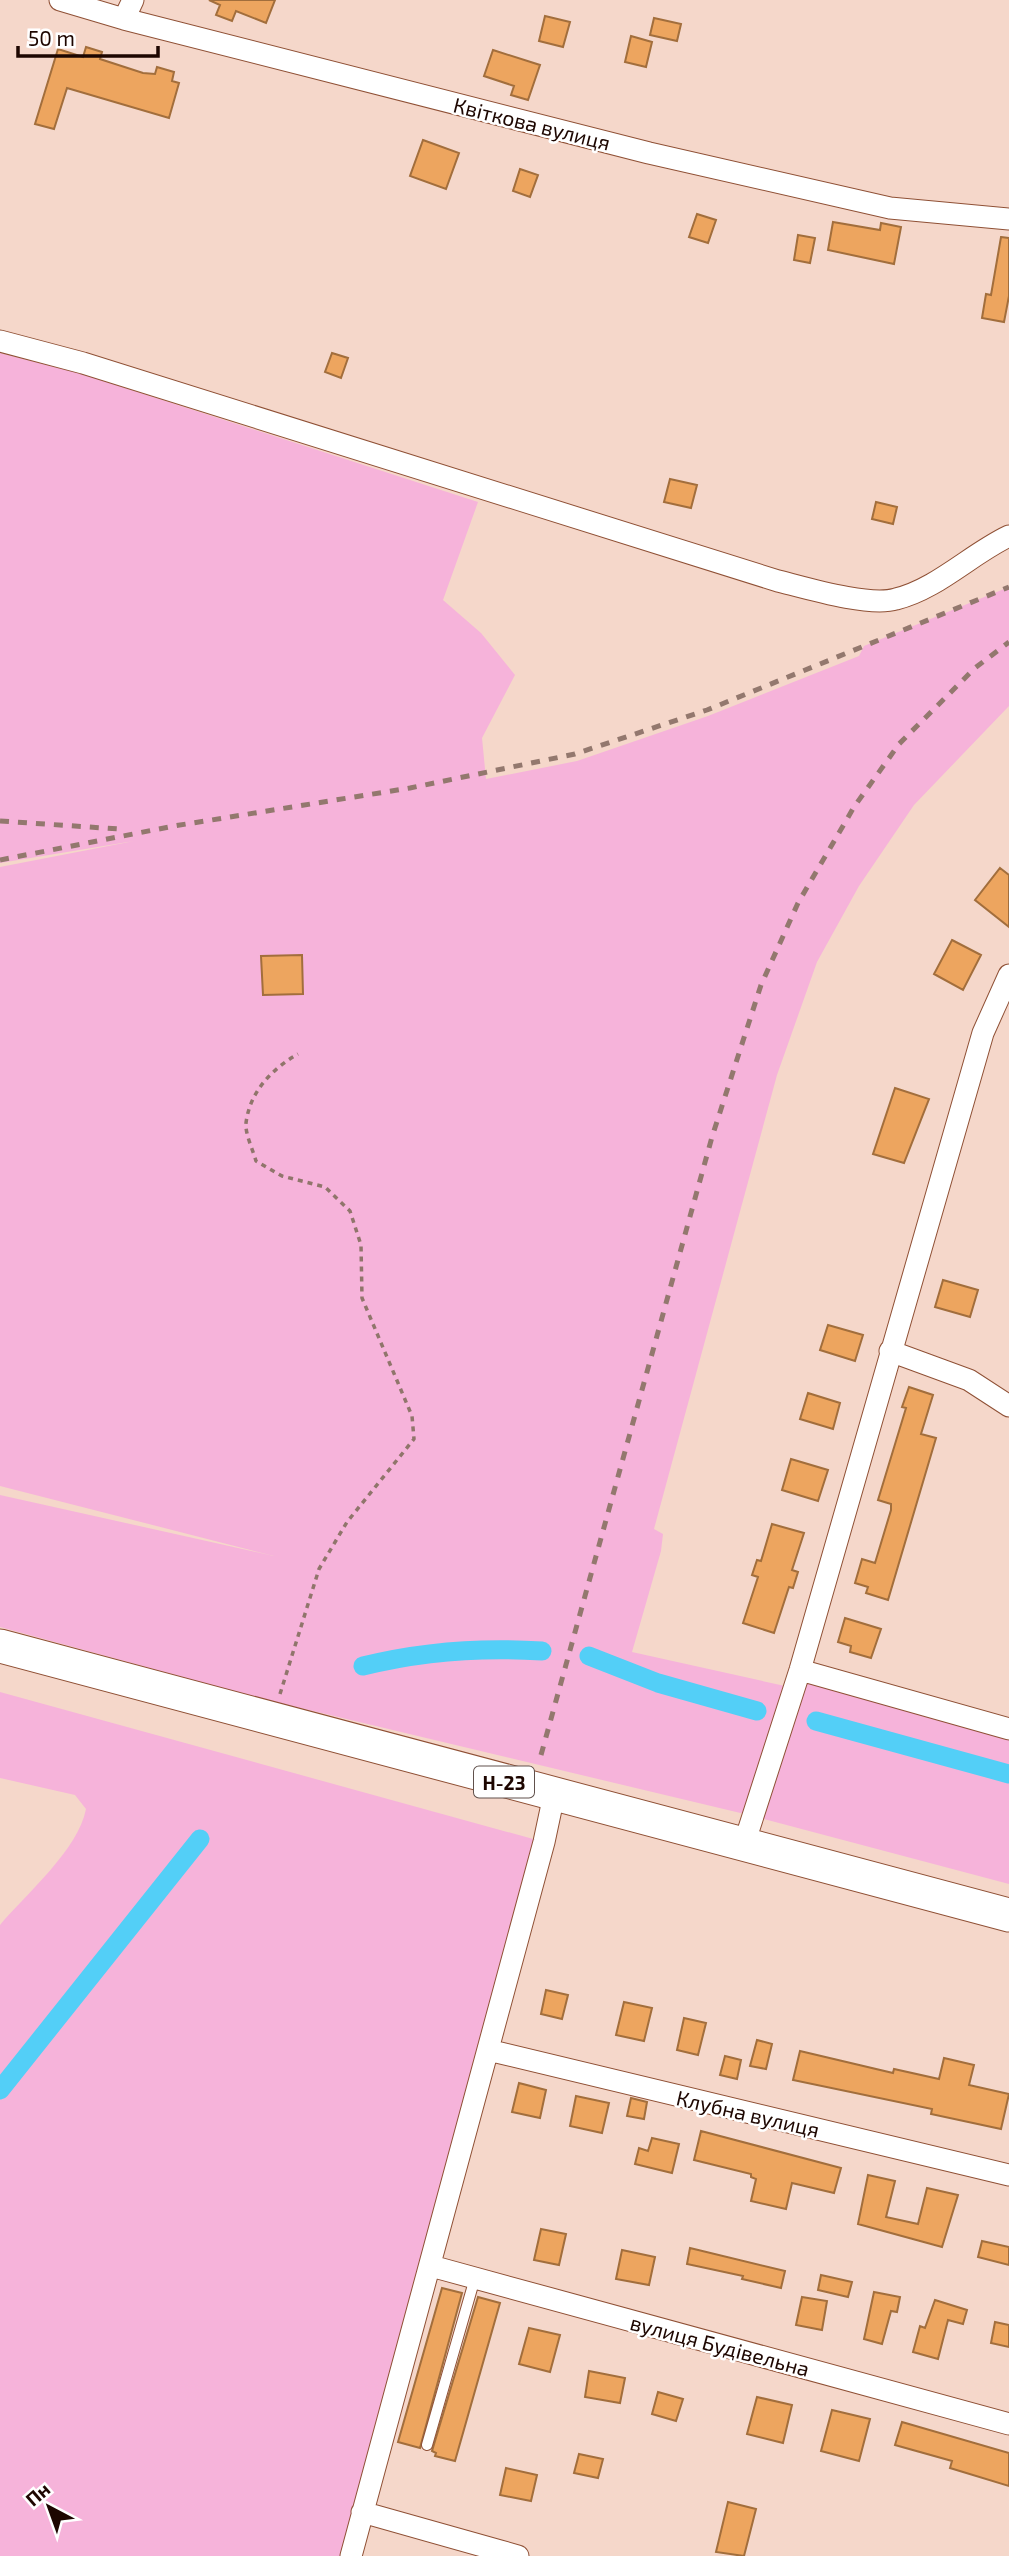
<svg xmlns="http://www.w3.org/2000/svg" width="1009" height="2556" font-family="'Exo 2',sans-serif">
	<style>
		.green { fill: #f6b3da }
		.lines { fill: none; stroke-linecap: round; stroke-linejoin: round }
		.canal { stroke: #53cff7; stroke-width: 19 }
		.building { fill: #eda55f; stroke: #a26e3c; stroke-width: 2 }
		.service-casing { stroke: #8f5035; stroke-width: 12 }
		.minor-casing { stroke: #8f5035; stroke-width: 23 }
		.primary-casing { stroke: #8f5035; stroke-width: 35 }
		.path { stroke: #90756b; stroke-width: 3.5; stroke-dasharray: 5 5; stroke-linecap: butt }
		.service { stroke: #fff; stroke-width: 10 }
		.minor { stroke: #fff; stroke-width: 21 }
		.primary { stroke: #fff; stroke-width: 33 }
		.rail { stroke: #93786e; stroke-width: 5; stroke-dasharray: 9 9; stroke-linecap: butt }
		.labels { text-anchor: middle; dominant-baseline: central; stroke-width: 5; stroke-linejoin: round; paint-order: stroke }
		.shield { fill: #fff; stroke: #61514c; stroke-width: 2 }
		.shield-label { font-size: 19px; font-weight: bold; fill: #1d0600 }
		.street-label { font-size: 21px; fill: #1d0600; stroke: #fff }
	</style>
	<rect width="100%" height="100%" fill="#f5d7ca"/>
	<path class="green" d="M0,353L82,374L478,502L443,600L481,633L515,675L482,738L486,779L577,761L708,716L859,656L864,646L1009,587V706L914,805L859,886L817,962L777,1075L654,1529L663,1534L661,1551L632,1652L794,1688L800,1670L1009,1727V1884L753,1816L267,1700L0,1627V1495L274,1556L0,1486V867L134,841L0,863Z
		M0,1692L544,1842L351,2556H0V1925C27,1893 78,1850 86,1809L75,1795L0,1778Z"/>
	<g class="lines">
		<path class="canal" d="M589,1656L658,1683L757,1711
			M363,1666C423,1651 480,1647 542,1651
			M816,1721L1009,1774
			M0,2090L200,1839"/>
	</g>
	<path class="building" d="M209,0H275L266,23L236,11L232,21L216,15L220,5Z
		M545,16L570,22L563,47L539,41Z
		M654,18L681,24L677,41L650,35Z
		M631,36L652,42L646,67L625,62Z
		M86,47L102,52L100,59L143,73L155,74L157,67L174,72L172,81L179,83L169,118L67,88L54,129L35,124L58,49L83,57Z
		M493,50L540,65L528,100L511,95L514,86L484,76Z
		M423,140L459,153L446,189L410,176Z
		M520,169L538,175L530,197L513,191Z
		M697,214L716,220L708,243L689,237Z
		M833,222L880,230L881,223L901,227L894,264L828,250Z
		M798,235L815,238L810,263L794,260Z
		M1001,237L1009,238V296L1004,322L982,318L986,294L991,295Z
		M332,353L348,358L341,378L325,372Z
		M670,479L697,485L691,508L664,502Z
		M876,502L897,507L893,524L872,519Z
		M1000,868L1009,875V927L975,900Z
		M952,940L981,955L963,990L934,974Z
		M302,955L303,994L263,995L261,956Z
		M895,1088L929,1099L904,1163L873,1154Z
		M943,1280L978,1290L970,1317L935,1307Z
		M828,1325L863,1335L855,1361L820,1350Z
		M909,1387L933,1395L921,1434L936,1438L888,1600L866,1593L868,1587L855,1583L862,1559L875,1563L891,1510V1504L878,1500L906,1408L902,1407Z
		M808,1393L840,1403L833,1429L800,1419Z
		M791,1459L828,1470L818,1501L782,1490Z
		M772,1524L804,1533L792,1570L798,1572L793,1588L789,1587L774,1633L743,1623L758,1577L752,1575L757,1560L761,1561Z
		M845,1618L881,1629L871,1658L850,1652L851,1646L838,1642Z
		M546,1990L568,1995L562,2019L541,2014Z
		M624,2002L652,2008L644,2041L616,2035Z
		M684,2018L706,2023L698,2055L677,2050Z
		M757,2040L772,2044L766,2069L750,2066Z
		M800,2051L893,2073L894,2069L939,2079L944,2058L974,2065L969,2085L1009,2094L1001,2129L931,2114L932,2109L793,2080Z
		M725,2056L741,2060L737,2079L720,2075Z
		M519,2083L546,2090L540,2118L512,2112Z
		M576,2096L609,2103L602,2133L570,2126Z
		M631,2098L647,2102L644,2119L627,2116Z
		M701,2131L841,2168L834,2193L792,2183L786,2209L751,2201L756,2179L751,2177V2174L694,2160Z
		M652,2138L679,2144L672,2173L635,2164L639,2148L648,2151Z
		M868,2175L895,2181L886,2217L918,2224L927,2188L958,2195L942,2247L858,2224Z
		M541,2229L566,2234L559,2265L534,2260Z
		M982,2241L1009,2247V2265L978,2257Z
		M690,2248L785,2271L781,2288L742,2279L743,2276L687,2264Z
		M622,2250L655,2257L649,2285L616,2279Z
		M821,2275L852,2282L848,2297L818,2290Z
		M442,2288L462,2293L420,2448L398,2442Z
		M874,2292L900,2297L897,2312L891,2311L882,2344L864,2339Z
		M478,2297L500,2303L455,2461L435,2456L436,2453L432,2451Z
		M802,2297L827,2301L822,2330L796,2325Z
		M935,2300L967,2310L963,2324L948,2320L938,2359L913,2352L920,2326L925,2328Z
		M995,2322L1009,2325V2347L991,2343Z
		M529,2328L560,2335L550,2372L519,2364Z
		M589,2371L625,2378L620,2403L585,2397Z
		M658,2392L683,2399L676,2421L652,2414Z
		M757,2397L792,2405L783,2443L747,2434Z
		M832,2410L870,2419L859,2461L821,2451Z
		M902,2422L1009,2453V2486L950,2468L952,2461L895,2445Z
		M579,2454L603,2459L598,2478L574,2473Z
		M506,2468L537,2475L531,2501L500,2495Z
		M728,2502L756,2509L744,2556L716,2552Z"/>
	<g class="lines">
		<defs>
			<path id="service" d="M427,2445L475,2278"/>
			<path id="minor" d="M60,0L124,19L649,153L890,208L1009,219
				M124,19L133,0
				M0,341L83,363L778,581C806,588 869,607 896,599C937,589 971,554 1009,536
				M890,1351L969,1380L1009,1406
				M800,1670L1009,1729
				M744,1844L800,1670L983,1033L1009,975
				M488,2050L1009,2175
				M431,2266L1009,2424
				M362,2512L518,2556
				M351,2556L544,1842L554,1795"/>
			<path id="primary" d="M0,1646L1009,1915"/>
		</defs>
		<use href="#service" class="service-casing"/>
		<use href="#minor" class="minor-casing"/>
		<use href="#primary" class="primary-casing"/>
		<path class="path" d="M280,1694L319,1569L347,1522L414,1439L412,1416L362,1298L361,1245L350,1211L325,1187L282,1176L256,1161C253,1150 245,1134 246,1123C250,1091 272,1069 298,1054"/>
		<use href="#service" class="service"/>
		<use href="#minor" class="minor"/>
		<use href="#primary" class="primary"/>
		<path class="rail" d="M0,821L119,829
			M0,860L174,826L410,788L575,754L707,710L1009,587
			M541,1755L712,1137L761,985L798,903L854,807L899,744L975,668L1009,642"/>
	</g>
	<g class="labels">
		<rect class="shield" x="474" y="1766.5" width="60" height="31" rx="5"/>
		<g class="shield-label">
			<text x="504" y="1782">Н-23</text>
		</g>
		<g class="street-label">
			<text transform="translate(532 123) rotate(14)">Квіткова вулиця</text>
			<text transform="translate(748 2113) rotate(13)">Клубна вулиця</text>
			<text transform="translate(720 2345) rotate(15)">вулиця Будівельна</text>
		</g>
	</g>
	<g transform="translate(49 2507) rotate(319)" stroke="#ffffff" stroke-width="5" paint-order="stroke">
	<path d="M0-5L12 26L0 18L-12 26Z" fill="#1d0600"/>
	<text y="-10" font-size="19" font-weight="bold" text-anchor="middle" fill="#1d0600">Пн</text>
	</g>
	<path d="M18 46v10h140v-10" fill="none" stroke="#1d0600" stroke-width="3.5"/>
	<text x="28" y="46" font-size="21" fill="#1d0600" stroke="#ffffff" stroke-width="5" paint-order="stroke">50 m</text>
</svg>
